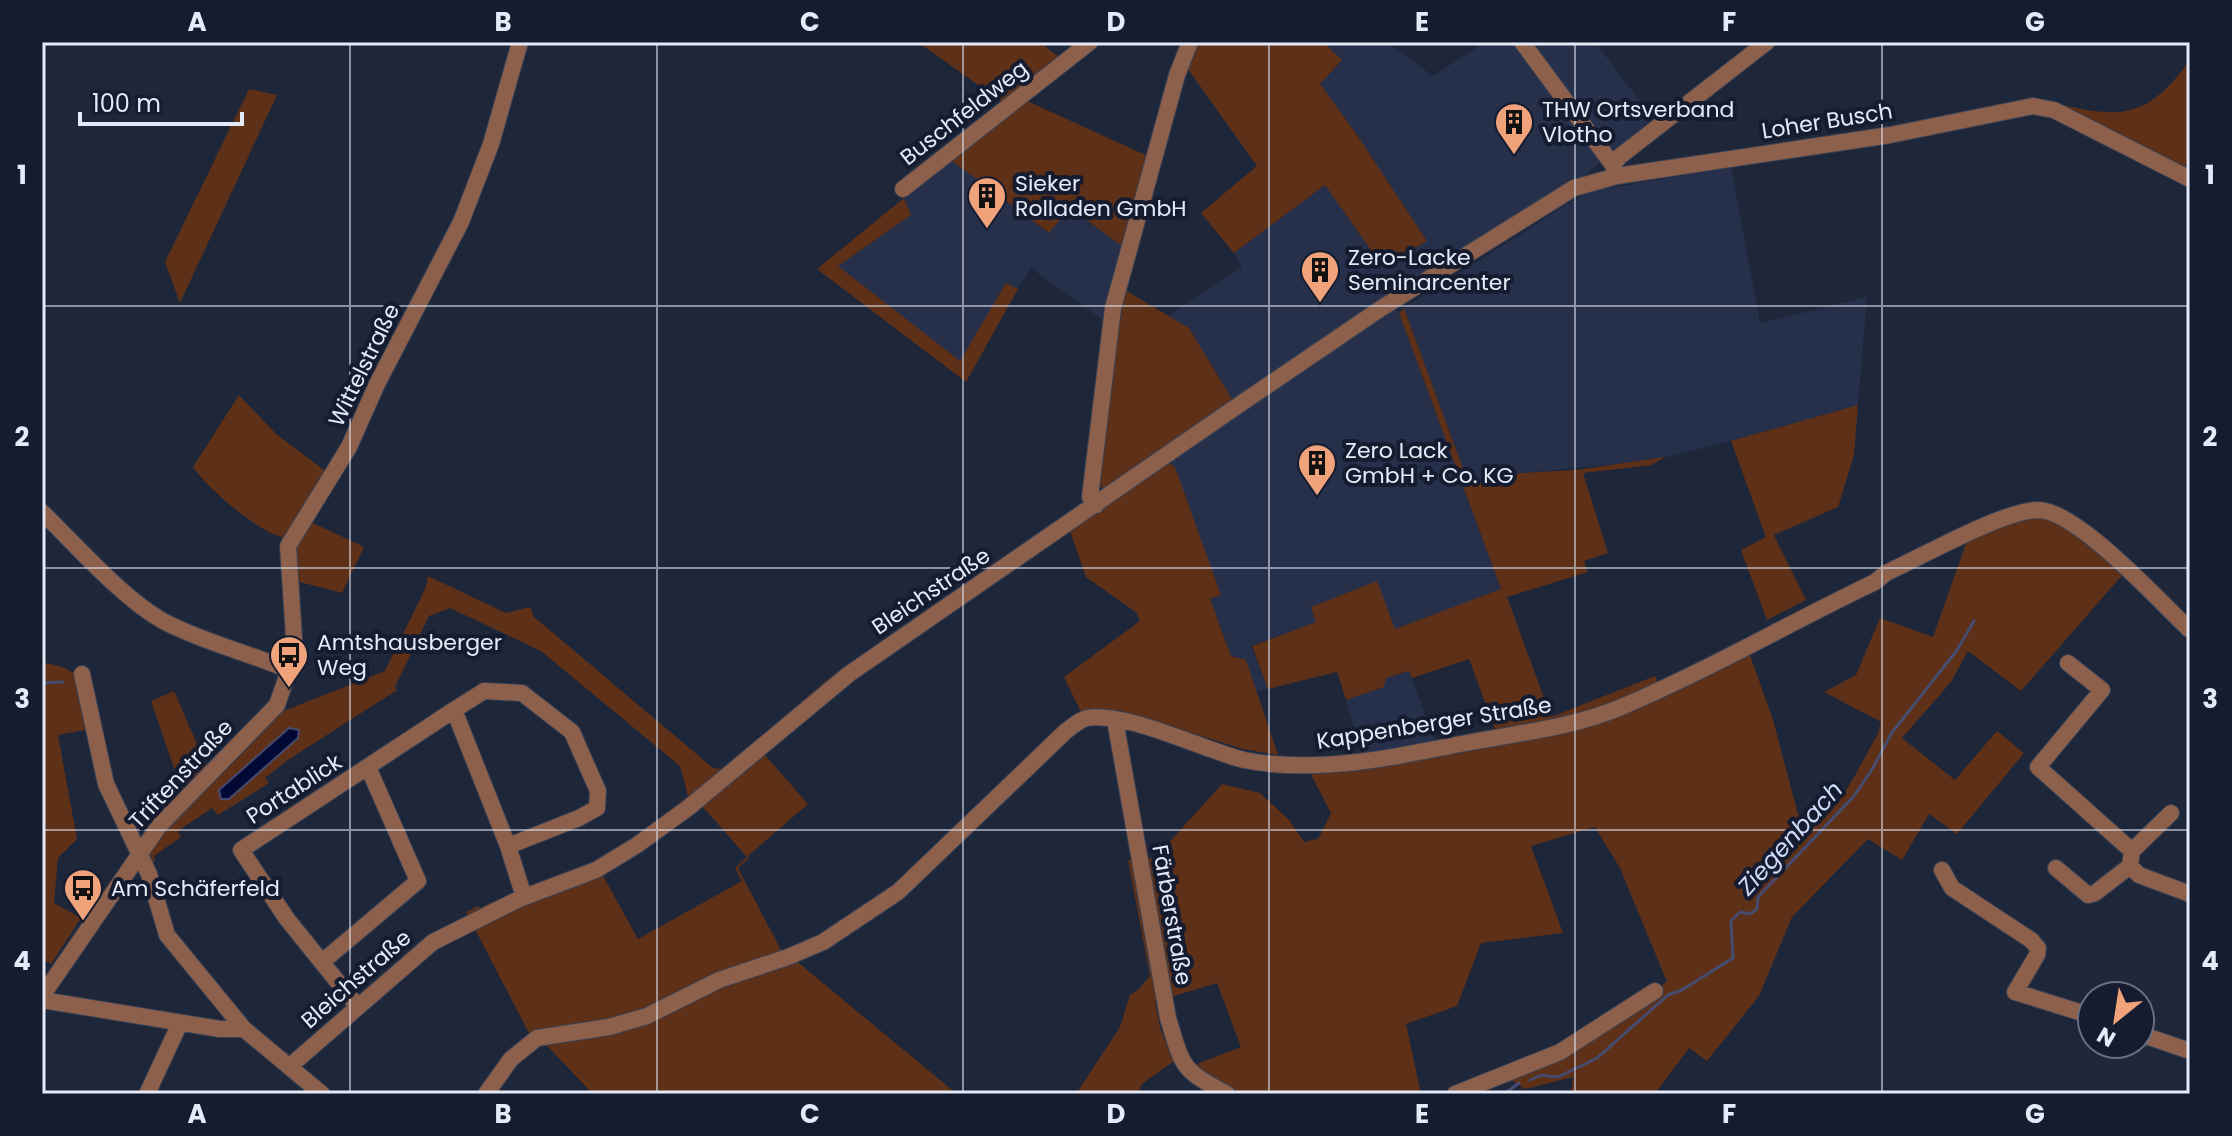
<svg xmlns="http://www.w3.org/2000/svg" width="2232" height="1136" font-family="Poppins,sans-serif">
	<style>
		.built { fill: #26304a }
		.green { fill: #5e3017; fill-rule: evenodd }
		.water { fill: #030935; stroke: #464c6f; stroke-width: 2 }
		.lines { fill: none; stroke-linecap: round; stroke-linejoin: round }
		.stream { stroke: #464c6f; stroke-width: 3 }
		.minor-casing { stroke: #3a4154; stroke-width: 18 }
		.minor { stroke: #8c604b; stroke-width: 16 }
		.grid { fill: none; stroke: #e4eaf7; stroke-width: 2; stroke-opacity: 0.55 }
		.labels { text-anchor: middle; dominant-baseline: central; stroke-width: 8; stroke-linejoin: round; paint-order: stroke }
		.poi-label { font-size: 22px; fill: #e4eaf7; stroke: #151c2f; text-anchor: start }
		.street-label { font-size: 22px; fill: #e4eaf7; stroke: #151c2f }
		.water-label { font-size: 24px; font-style: italic; fill: #cddafa; stroke: #151c2f }
		.neatline { fill: none; stroke: #e4eaf7; stroke-width: 3 }
		.grid-label { font-size: 26px; text-anchor: middle; font-weight: bold; fill: #e4eaf7 }
	</style>
	<rect width="100%" height="100%" fill="#1e263a"/>
	<path class="built" d="M1323,42H1387L1433,76L1485,42H1595L1653,118L1573,185L1391,300L1399,313L1501,590L1395,630L1311,607L1317,622L1251,646L1268,689L1256,692L1246,660L1231,656L1210,599L1220,595L1175,468L1163,453L1189,328L1168,316L1242,267L1234,253L1325,185L1383,266L1426,241L1357,135L1320,84L1342,60Z
		M952,161L1048,233L1069,208L1126,249L1108,324L1031,268L1018,289L1006,284L960,362L838,266L910,215L904,198Z
		M1731,167L1760,323L1867,297L1858,405L1731,441L1650,461L1521,473L1469,485L1404,308L1587,192Z
		M1409,671L1436,745L1363,757L1346,700L1384,687L1385,678Z"/>
	<path class="green" d="M918,42H1039L1062,59L1006,105Z
		M1199,42H1323L1342,60L1320,84L1357,135L1427,241L1383,267L1325,185L1234,253L1201,213L1257,166L1188,69Z
		M2190,60V157L2184,170L2051,102C2119,119 2146,121 2190,60Z
		M249,89L277,95L180,303L165,262Z
		M1027,101L1150,157L1126,249L1070,208L1049,233L952,161Z
		M904,198L911,215L838,266L960,361L1006,283L1018,289L966,382L817,269Z
		M1125,290L1189,328L1235,404L1104,489L1099,485L1098,473Z
		M1404,308L1469,485L1521,473L1576,470L1665,457L1652,465L1583,473L1608,553L1584,561L1588,572L1507,597L1551,717L1655,676L1658,683L1746,644L1773,720L1803,833C1839,816 1858,767 1878,734L1881,722L1824,692L1856,675L1880,618L1933,637L1968,538L2027,513L2058,521L2124,573L2021,691L1968,651L1951,682L1902,738L1955,780L1997,731L2024,753L1957,834L1929,814L1902,860L1868,839L1792,917L1759,996L1707,1061L1689,1048L1655,1094H1571L1573,1077L1525,1089L1502,1074L1619,1012L1667,982L1620,868L1595,827L1531,846L1563,933L1481,943L1457,1006L1406,1024L1421,1094H1231L1189,1067L1241,1047L1217,983L1164,999L1155,1000L1160,1027L1173,1062L1143,1083L1137,1094H1076L1120,1027L1130,995L1138,990L1150,976L1128,860L1155,858L1222,784L1260,793L1289,820L1304,842L1318,839L1331,813L1305,763L1497,734L1469,659L1412,678L1409,671L1386,678L1384,687L1346,700L1337,672L1268,689L1252,646L1316,622L1311,607L1377,581L1395,629L1501,589L1399,313Z
		M239,395L276,434L328,473L311,522L364,547L342,593L292,580L288,538C264,538 206,487 193,467Z
		M1858,405L1854,455L1838,507L1774,535L1806,600L1767,620L1741,550L1766,537L1731,441Z
		M1169,463L1175,467L1221,595L1210,599L1231,656L1246,660L1278,755L1243,749L1118,710L1081,712L1064,677L1140,621L1137,613L1086,577L1070,531Z
		M998,564L764,754L808,804L748,856L749,858L738,868L783,954L789,955L957,1094H593L535,1033H529L466,912L478,906L480,908C516,890 553,880 590,863C626,847 657,820 688,796L680,766L541,651L450,608L429,616L395,687L397,690L288,760L265,778L269,783L218,815L212,808L178,831L181,837L154,856L155,861L150,865V850L168,825L281,712L385,671L426,587L428,576L506,613L531,607L533,616L713,768L723,769L828,679ZM703,807L747,857L735,868L742,881L638,939L602,874L641,851Z
		M42,662L62,667L76,674L90,729L58,735L77,839L58,858L54,903L81,918L51,964L42,960Z
		M174,691L207,767L182,791L151,701Z"/>
	<path class="water" d="M289,728L299,730L298,738L229,799H221L219,790Z"/>
	<g class="lines">
		<path class="stream" d="M42,683L63,682
			M1530,1080L1541,1075L1558,1077L1597,1058L1668,995L1682,990L1733,958L1731,921L1740,912L1750,914L1757,909L1758,897L1854,796L1873,768L1891,734L1957,650L1974,621
			M1504,1094L1519,1083"/>
		<defs>
			<path id="minor" d="M1522,42L1613,165L1616,174
				M1613,165L1619,157L1767,42
				M903,189L1090,42
				M1096,505L1090,497L1113,308L1177,75L1190,42
				M42,512C76,545 125,601 165,622C205,643 250,653 291,671
				M2068,663L2102,690L2038,767L2132,851
				M82,674L106,784L149,874L167,935L244,1029L322,1094
				M454,710L484,691L522,693L572,732L598,791L597,808L579,818L508,846
				M1115,720L1168,1018C1183,1067 1180,1069 1227,1094
				M2171,813L2132,851L2130,866L2139,875L2190,894
				M2056,868L2088,895L2095,893L2130,866
				M1942,870L1952,888L2031,940L2038,948L2037,955L2015,992L2092,1016
				M322,962L418,881L368,767
				M42,996L159,826L277,705L295,653L288,546L349,447L377,384L461,222L491,144L520,42
				M42,1000L220,1029H244
				M358,1007L287,919L241,850L454,710L508,846L524,897
				M2140,1034L2190,1051
				M290,1066L433,942L519,899L596,870L637,845L688,808L849,674L1230,411L1380,309L1574,188L1617,176L1890,135L2033,106L2054,110L2190,179
				M147,1094L180,1023
				M486,1094L511,1059L537,1038L609,1027L647,1016L719,980L788,957L823,942L898,892L1066,731C1073,726 1079,720 1087,718C1126,711 1203,750 1244,760C1268,765 1292,766 1317,765C1367,764 1417,752 1466,743C1518,733 1570,728 1619,708C1707,671 1789,623 1875,582L1886,573C1921,557 2004,510 2038,510C2077,510 2160,602 2190,630
				M1455,1094L1560,1052L1655,991"/>
		</defs>
		<use href="#minor" class="minor-casing"/>
		<use href="#minor" class="minor"/>
	</g>
	<path class="grid" d="M350,42V1094M657,42V1094M963,42V1094M1269,42V1094M1575,42V1094M1882,42V1094M42,306H2190M42,568H2190M42,830H2190"/>
	<defs>
		<symbol id="building-pin" viewBox="-11 -11 22 30"><path d="M0 17L-7.5 6A9.5 9.5 0 1 1 7.5 6Z" fill="#f0a27a" stroke="#151c2f"/><path d="M-4-6H4V6H1V3H-1V6H-4ZM-2.5-4.3h1.7v1.8h-1.7ZM.8-4.3h1.7v1.8H.8ZM-2.5-1h1.7V.8h-1.7ZM.8-1h1.7V.8H.8Z" fill="#111"/></symbol>
		<symbol id="bus-pin" viewBox="-11 -11 22 30"><path d="M0 17L-7.5 6A9.5 9.5 0 1 1 7.5 6Z" fill="#f0a27a" stroke="#151c2f"/><path d="M-5-6H5V4H4V6H2V4H-2V6H-4V4H-5ZM-3.5-4V0h7V-4ZM-3.5 1.2v1.5H-2V1.2ZM2 1.2v1.5H3.5V1.2Z" fill="#111"/></symbol>
	</defs>
	<g fill-rule="evenodd">
		<use href="#building-pin" x="1492" y="100" width="44" height="60"/>
		<use href="#building-pin" x="965" y="174" width="44" height="60"/>
		<use href="#building-pin" x="1298" y="248" width="44" height="60"/>
		<use href="#building-pin" x="1295" y="441" width="44" height="60"/>
		<use href="#bus-pin" x="267" y="633" width="44" height="60"/>
		<use href="#bus-pin" x="61" y="866" width="44" height="60"/>
	</g>
	<g class="labels">
		<g class="poi-label">
			<text x="1542" y="109">THW Ortsverband<tspan x="1542" dy="25">Vlotho</tspan></text>
			<text x="1015" y="183">Sieker<tspan x="1015" dy="25">Rolladen GmbH</tspan></text>
			<text x="1348" y="257">Zero-Lacke<tspan x="1348" dy="25">Seminarcenter</tspan></text>
			<text x="1345" y="450">Zero Lack<tspan x="1345" dy="25">GmbH + Co. KG</tspan></text>
			<text x="317" y="642">Amtshausberger<tspan x="317" dy="25">Weg</tspan></text>
			<text x="111" y="888">Am Schäferfeld</text>
		</g>
		<g class="street-label">
			<text transform="translate(964 113) rotate(-38)">Buschfeldweg</text>
			<text transform="translate(1827 121) rotate(-9)">Loher Busch</text>
			<text transform="translate(364 365) rotate(-64)">Wittelstraße</text>
			<text transform="translate(931 591) rotate(-34)">Bleichstraße</text>
			<text transform="translate(1434 723) rotate(-9)">Kappenberger Straße</text>
			<text transform="translate(181 774) rotate(-47)">Triftenstraße</text>
			<text transform="translate(294 789) rotate(-33)">Portablick</text>
			<text transform="translate(1172 915) rotate(80)">Färberstraße</text>
			<text transform="translate(356 979) rotate(-41)">Bleichstraße</text>
		</g>
		<g class="water-label">
			<text transform="translate(1790 838) rotate(-48)">Ziegenbach</text>
		</g>
	</g>
	<rect width="2232" height="1136" fill="none" stroke="#151c2f" stroke-width="88"/>
	<g transform="translate(2116 1020) rotate(210)"><circle r="38" fill="#151c2f" stroke="#686e7f" stroke-width="2"/>
	<path d="M0-6L14 30L0 20L-14 30Z" fill="#f0a27a"/>
	<text y="-12" font-size="22" font-weight="bold" text-anchor="middle" fill="#e4eaf7">N</text>
	</g>
	<path d="M80 112v12h162v-12" fill="none" stroke="#e4eaf7" stroke-width="4"/>
	<text x="92" y="112" font-size="24" fill="#e4eaf7" stroke="#151c2f" stroke-width="6" paint-order="stroke">100 m</text>
	<rect x="44" y="44" width="2144" height="1048" class="neatline"/>
	<g class="grid-label">
		<text x="197" y="31">A</text>
		<text x="503" y="31">B</text>
		<text x="810" y="31">C</text>
		<text x="1116" y="31">D</text>
		<text x="1422" y="31">E</text>
		<text x="1729" y="31">F</text>
		<text x="2035" y="31">G</text>
		<text x="22" y="184">1</text>
		<text x="2210" y="184">1</text>
		<text x="22" y="446">2</text>
		<text x="2210" y="446">2</text>
		<text x="22" y="708">3</text>
		<text x="2210" y="708">3</text>
		<text x="22" y="970">4</text>
		<text x="2210" y="970">4</text>
		<text x="197" y="1123">A</text>
		<text x="503" y="1123">B</text>
		<text x="810" y="1123">C</text>
		<text x="1116" y="1123">D</text>
		<text x="1422" y="1123">E</text>
		<text x="1729" y="1123">F</text>
		<text x="2035" y="1123">G</text>
	</g>
</svg>
